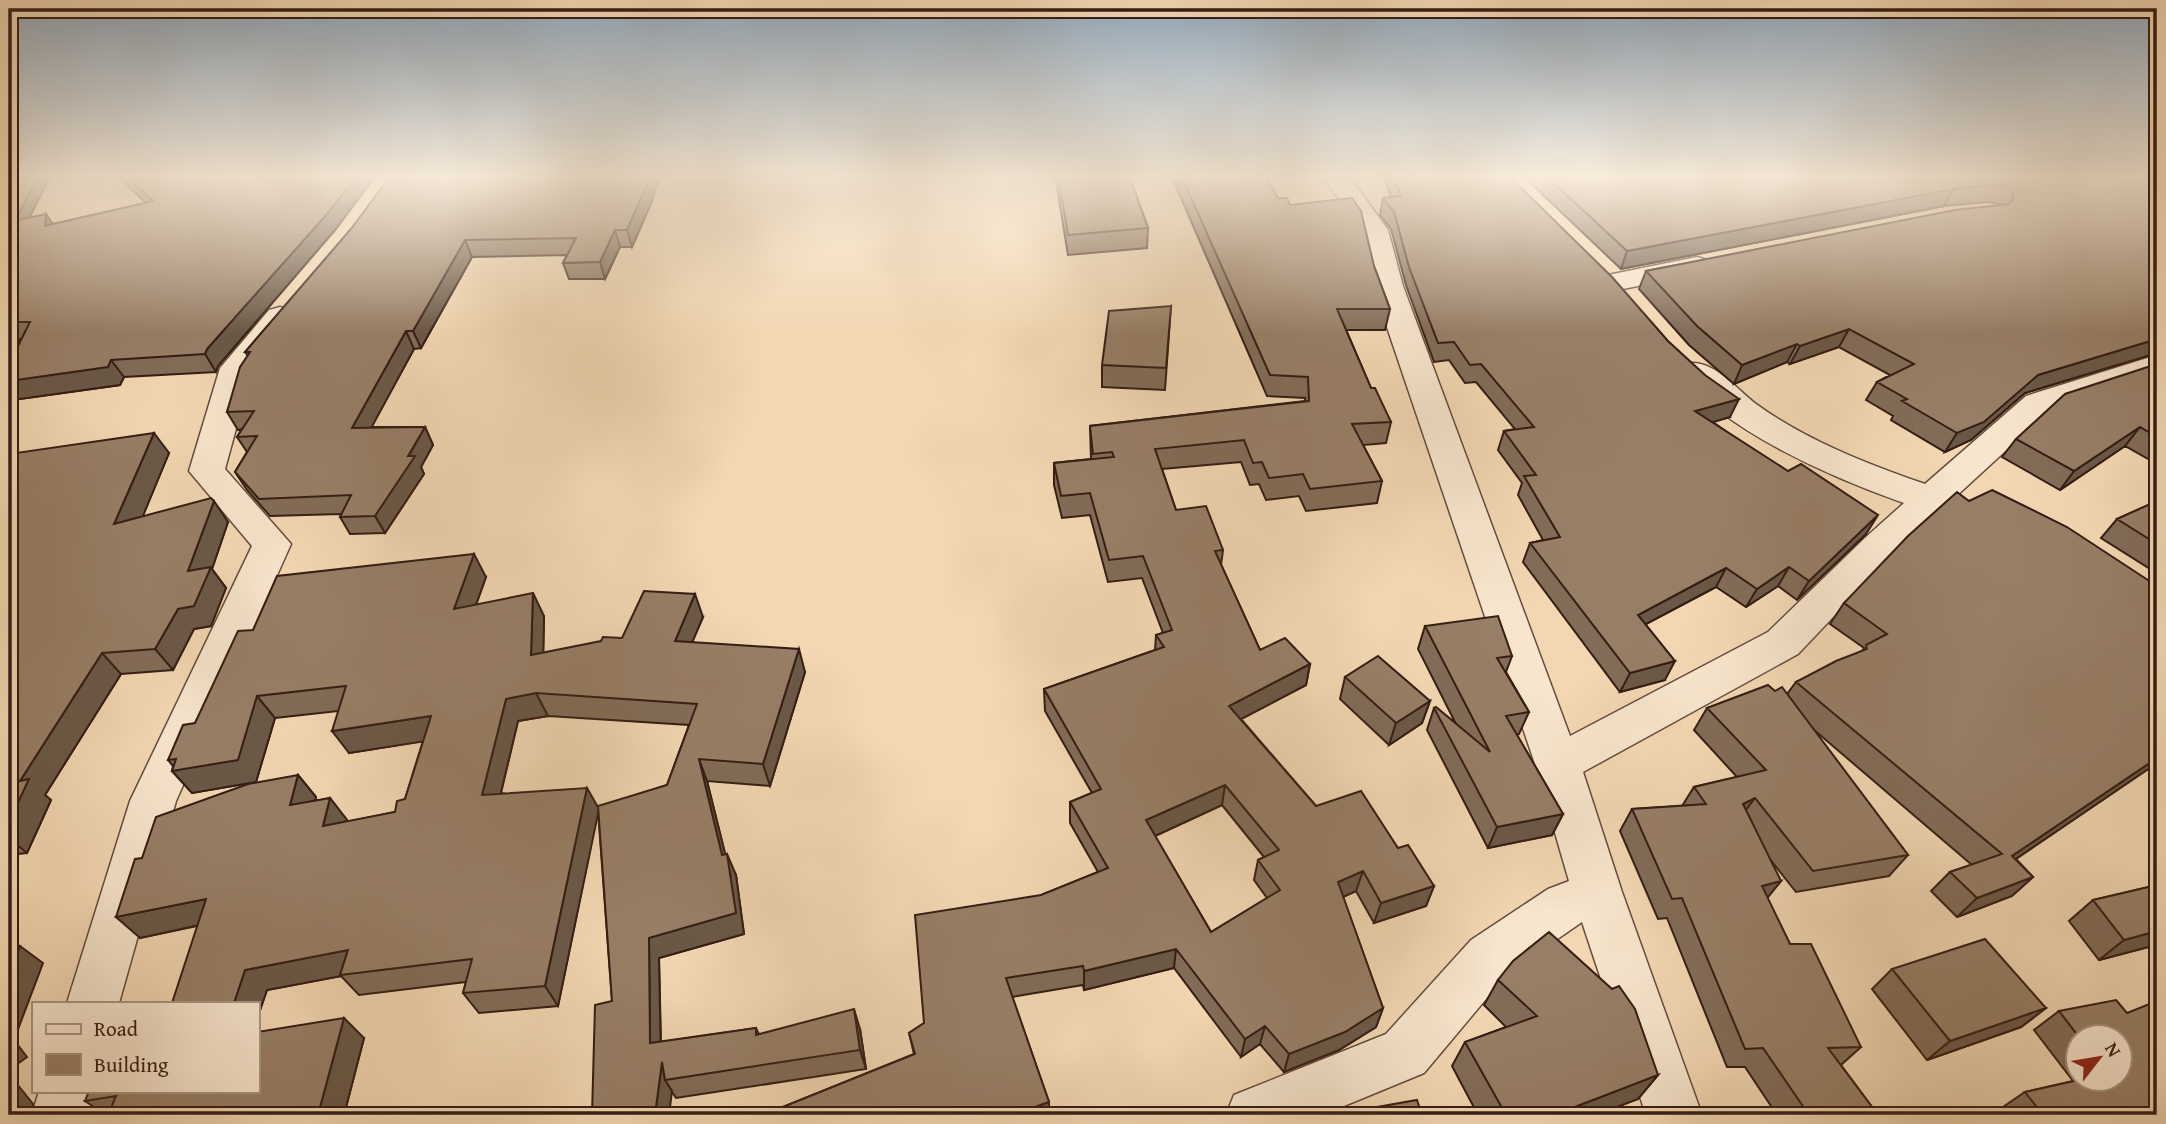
<svg xmlns="http://www.w3.org/2000/svg" width="2166" height="1124" font-family="'Gentium Book Plus',serif">
	<style>
		.lines { fill: none; stroke-linecap: round; stroke-linejoin: round }
		.street-casing { stroke: #644c3c; stroke-width: 3 }
		.street { fill: #f7e5cd; fill-rule: evenodd }
		.wall { fill: #826c58; stroke: #351d14; stroke-width: 2; fill-rule: evenodd }
		.shaded-wall { fill: #6a5847; stroke: #351d14; stroke-width: 2 }
		.building { fill: #977e66; stroke: #351d14; stroke-width: 2; fill-rule: evenodd }
	</style>
	<rect width="100%" height="100%" fill="#f2d7b2"/>
	<filter id="stains"><feTurbulence type="fractalNoise" baseFrequency=".00286" numOctaves="4"/><feColorMatrix values="0 0 0 0 .2 0 0 0 0 .09 0 0 0 0 .02 0 0 0 .5 -.17"/></filter>
	<radialGradient id="worn" r=".72"><stop offset=".6" stop-color="#630" stop-opacity="0"/><stop offset="1" stop-color="#630" stop-opacity=".3"/></radialGradient>
	<g class="lines">
		<defs>
			<path id="street" d="M1322,175H1348L1388,230L1403,286L1570,736L1768,632L1866,537L1904,503C1838,480 1720,430 1680,371L1685,364C1712,357 1735,388 1756,404C1806,440 1867,464 1925,484L2026,396L2157,355V375L2050,410L1892,555L1798,654L1583,772L1622,892L1702,1115H1646L1582,922L1507,974L1424,1073L1322,1115H1226L1234,1095L1386,1034L1471,940L1548,889L1569,881L1535,764L1373,286L1360,230Z
				M1697,257L1707,260L1711,266L1707,272L1613,291L1603,288L1598,282L1603,276Z
				M280,307L291,310L295,316L252,370L225,469L291,544L176,801L119,1003H67L130,801L252,546L189,471L220,368L269,310Z
				M39,1091H95L88,1115H32Z"/>
		</defs>
		<use href="#street" class="street-casing"/>
		<use href="#street" class="street"/>
	</g>
	<path class="wall" d="M9,175H51L29,217L53,224L146,203L117,175H376L335,230L218,366L216,372L124,377L120,385L13,400L9,394V364L21,339L9,340Z
		M1055,175H1129L1148,228L1147,248L1068,255Z
		M1171,175H1265L1278,198L1290,205L1374,266L1390,309L1385,330H1346L1371,388L1391,422L1386,443L1363,445L1382,481L1377,503L1306,511L1299,496L1266,500L1259,484L1250,485L1241,462L1162,469L1176,510L1223,550L1221,565L1260,650L1310,664L1306,685L1241,719L1316,806L1398,848L1434,886L1426,906L1374,923L1356,891L1343,897L1383,1008L1376,1027L1339,1050L1284,1072L1260,1044L1241,1057L1174,968L1084,990L1083,985L1012,997L1049,1102V1115H763L914,1054L909,1033L924,1023L1041,895L1098,872L1070,823V802L1092,793L1045,711L1044,689L1155,650L1156,635L1163,633L1142,578L1108,582L1090,515L1062,518L1054,485V463L1091,459L1090,426L1305,401V398L1267,396ZM1222,805L1264,857L1258,860L1254,880L1267,898L1211,932L1155,836Z
		M1383,175H1508L1730,417L1713,422L1866,534L1797,600L1778,586L1746,607L1716,587L1646,624L1665,680L1620,692L1523,562L1530,543L1543,540L1518,495L1522,483L1498,450L1504,431L1515,429L1476,382L1465,383L1449,360L1434,362L1406,285L1391,229L1380,215L1383,198L1391,197Z
		M1522,175H2157V353L2025,393L1971,440L1945,452L1891,420L1893,416L1866,400L1877,382L1890,375L1839,347L1790,364L1787,362L1734,384L1689,345L1639,289L1646,271L1999,205V204L1988,202L1944,206L1621,269Z
		M652,201L632,247H620L605,279H569L563,263L567,255L472,257L421,348L414,349L371,427H425L433,445L421,467L424,474L385,533L350,534L340,517L341,514L270,516L247,490L235,472L247,452L237,437L242,429L238,430L227,412L248,356L245,352L351,229Z
		M1171,306L1165,390L1102,387V365Z
		M2157,364V464L2125,446L2060,490L2002,457L2016,439Z
		M169,453L142,517L228,522L212,569L226,588L211,626L194,629L173,670L121,674L45,795L51,800L27,853L9,855V454Z
		M1969,501L2157,586V763L2016,859L2033,877L2012,896L1957,917L1931,891L1950,872L1972,865L1813,729L1908,855L1889,876L1796,892L1769,858L1781,881L1767,898L1790,944L1861,1047L1841,1065L1878,1115H1777L1745,1067H1727L1667,918L1658,919L1620,831L1632,809L1682,806L1694,787L1737,777L1694,730L1707,708L1775,691L1787,694L1796,682L1862,651L1864,648L1830,624L1844,603Z
		M2157,501V571L2155,572L2101,538L2117,519Z
		M486,577L476,605L544,616L543,653L622,638L703,617L692,642L805,672L770,786L707,781L725,854L736,875L744,934L659,958L661,1042L756,1028L759,1034L860,1029L866,1069L676,1098L612,1001L598,811L558,1006L479,1013L463,993L466,982L359,995L341,976L267,990L257,1019V1003L197,926L140,938L142,858L298,775L316,797L315,801L330,798L347,820V822L395,812L405,799L423,741L349,753L338,711L275,718L256,782L192,793L172,771L173,766L168,760L195,723L253,630ZM548,716L689,725L667,785L598,809L501,793L518,721Z
		M1425,626L1512,656L1506,672L1529,712L1519,734L1517,735L1563,814L1552,835L1488,848L1427,730L1434,708L1455,722L1418,649Z
		M1345,677L1430,701L1422,723L1389,745L1340,699Z
		M2157,885V950L2152,946L2099,960L2069,921L2093,900Z
		M1892,969L2046,1008L2021,1027L1927,1060L1872,989Z
		M1498,980L1658,1075L1638,1099L1596,1115H1478L1452,1066L1465,1042L1506,1027L1484,1005Z
		M2059,1011L2127,1013L2157,1115H2004L2000,1109L2025,1092L2073,1081L2034,1030ZM2078,1037L2120,1079H2078Z
		M364,1038L344,1115H106L85,1101Z"/>
	<path class="shaded-wall" d="M39,175H51L17,242L10,231Z
		M357,175H376L335,230L218,366L216,372L205,354L207,349Z
		M651,175H660L652,201L632,247L627,230Z
		M1954,189L1944,206L1621,269L1627,251Z
		M46,214L57,230L45,226Z
		M615,230L620,247L605,279L600,262Z
		M465,240L472,257L421,348L413,331Z
		M1849,329L1839,347L1790,364L1800,346Z
		M406,331L414,349L362,445L352,428Z
		M2157,339V353L2025,393L1971,440L1945,452L1957,433L2038,375Z
		M1797,344L1787,362L1734,384L1742,365Z
		M111,360L124,377L120,385L13,400L9,394V381Z
		M1739,399L1730,417L1687,430L1695,411Z
		M425,427L433,445L421,467L424,474L385,533L375,516Z
		M2140,427L2125,446L2060,490L2074,471Z
		M154,433L169,453L131,545L114,524Z
		M214,501L228,522L212,569L226,588L211,626L194,629L173,670L155,649L178,609L188,571Z
		M1878,515L1866,534L1797,600L1809,581Z
		M474,554L486,577L466,632L454,609Z
		M1789,567L1778,586L1746,607L1757,589Z
		M1726,568L1716,587L1629,633L1638,615Z
		M533,593L544,616L543,678L531,655Z
		M695,594L703,617L683,664L675,641Z
		M799,649L805,672L770,786L763,764Z
		M102,653L121,674L45,795L51,800L27,853L9,838V822L20,781Z
		M1675,661L1665,680L1620,692L1630,673Z
		M1310,664L1306,685L1226,727L1229,706Z
		M536,693L548,716L518,721L495,817L482,795L506,699Z
		M257,696L275,718L256,782L192,793L172,771Z
		M1430,701L1422,723L1389,745L1396,723Z
		M431,716L445,738L349,753L332,731Z
		M2157,758V763L1992,875L2012,856Z
		M699,759L707,781L731,877L722,855Z
		M298,775L316,797L308,827L290,805Z
		M1225,785L1222,805L1144,841L1146,820Z
		M587,788L599,809L558,1006L545,986Z
		M330,798L347,820L340,848L323,826Z
		M1755,798L1739,819L1743,804Z
		M1563,814L1552,835L1488,848L1497,827Z
		M727,854L736,875L744,934L659,958L661,1062L650,1043L649,938Z
		M1363,871L1356,891L1332,902L1338,882Z
		M2033,877L2012,896L1957,917L1977,898Z
		M1781,881L1764,902L1762,886Z
		M1434,886L1426,906L1374,923L1381,903Z
		M206,899L227,919L140,938L116,917Z
		M2157,931V941L2152,946L2099,960L2124,940Z
		M20,946L43,963L14,1040L27,1057L9,1070V974Z
		M1176,949L1174,968L1084,990V971Z
		M348,950L340,975L341,976L267,990L257,1019V1003H234L245,970Z
		M1383,1008L1376,1027L1339,1050L1284,1072L1289,1054Z
		M2046,1008L2021,1027L1927,1060L1950,1041Z
		M854,1009L860,1029L866,1069L860,1050Z
		M344,1018L364,1038L344,1115H318Z
		M1265,1026L1260,1044L1241,1057L1245,1039Z
		M662,1062L665,1080L672,1091L669,1115H655Z
		M9,1074L33,1104L30,1115H31H9Z
		M1658,1075L1638,1099L1596,1115H1554Z
		M1049,1102V1115H1012Z"/>
	<path class="building" d="M9,175H39L15,221L9,222Z
		M124,175H357L327,214L207,349L205,354L111,360L108,367L9,381V364L30,322H9V222L46,214L45,226L153,201Z
		M391,175H651L627,230H615L600,262L563,263L576,238L465,240L413,331H406L352,428L425,427L408,456H415L375,516L340,517L351,495L259,499L235,472L257,436L237,437L254,411L227,412L240,367L250,352H245L351,229Z
		M1058,175H1129L1148,228L1068,235Z
		M1181,175H1265L1278,198H1287L1290,205L1352,198L1361,211L1374,266L1390,309H1337L1371,388H1375L1391,422L1352,424L1382,481L1310,489L1303,474L1269,478L1262,462L1253,463L1244,440L1155,449L1176,510L1206,506L1223,550L1215,551L1260,650L1285,638L1310,664L1229,706L1316,806L1361,791L1398,848L1408,845L1434,886L1381,903L1363,871L1338,882L1383,1008L1345,1032L1289,1054L1265,1026L1245,1039L1176,949L1084,971L1083,966L1006,978L1049,1102L1012,1115H763L915,1054L909,1033L924,1023L915,915L1041,895L1108,868L1070,802L1101,789L1044,689L1164,647L1156,635L1172,630L1143,556L1109,560L1090,493L1061,496L1054,463L1114,457L1112,452L1093,454L1090,426L1309,401L1308,377L1270,375ZM1225,785L1279,850L1258,860L1280,890L1211,932L1146,820Z
		M1393,175H1508L1612,277L1668,341L1705,375L1739,399L1695,411L1788,471L1801,464L1878,515L1809,581L1789,567L1757,589L1726,568L1638,615L1675,661L1630,673L1530,543L1560,537L1524,476L1536,475L1504,431L1534,427L1481,364L1470,365L1454,342L1438,343L1409,267L1394,212L1383,198L1401,196Z
		M1545,175H2157V339L2038,375L1984,422L1957,433L1902,401L1907,399L1877,382L1914,364L1849,329L1800,346L1797,344L1742,365L1697,326L1646,271L1955,210L2009,204L2014,197L2009,187L1998,185L1954,189L1627,251Z
		M1171,306L1166,368L1102,365L1109,311Z
		M2157,364V437L2140,427L2074,471L2016,439L2065,394Z
		M154,433L114,524L211,498L214,501L188,571L211,567L194,606L178,609L155,649L102,653L20,781L29,779L9,822V454Z
		M1992,490L2067,527L2157,586V715L2152,717L2157,721V758L2012,856L2033,877L1977,898L1950,872L2002,854L1796,682L1836,661L1867,649L1866,645L1887,634L1844,603L1908,536L1957,492L1969,501Z
		M2157,501V544L2117,519Z
		M474,554L454,609L533,593L531,655L601,641L603,637L622,638L644,591L695,594L675,641L799,649L763,764L699,759L722,855L727,854L736,913L649,938L650,1043L756,1028V1035L854,1009L860,1050L665,1080L662,1062L655,1115H592L595,1005L612,1001L598,806L667,785L697,704L536,693L506,699L482,795L587,788L545,986L463,993L472,959L340,975L348,950L245,970L234,1003H172L206,899L116,917L135,859L142,858L156,817L248,784L298,775L290,805L330,798L323,826L395,812L397,801L405,799L431,716L332,731L346,686L257,696L238,760L172,771L176,759L168,760L183,725L195,723L238,631L253,630L277,576Z
		M1498,616L1512,656L1497,658L1529,712L1506,716L1563,814L1497,827L1434,708L1436,707L1490,752L1425,626Z
		M1378,656L1430,701L1396,723L1345,677Z
		M1768,685L1775,691L1782,687L1908,855L1813,871L1755,798L1743,804L1781,881L1762,886L1790,944H1811L1861,1047L1828,1048L1878,1115H1809L1763,1048L1745,1049L1682,898L1672,899L1632,809L1706,804L1694,787L1766,770L1707,708Z
		M2157,885V931L2124,940L2093,900Z
		M1549,932L1612,989L1619,986L1635,1009L1658,1075L1554,1115H1506L1465,1042L1537,1016L1498,980L1513,961Z
		M1985,939L2046,1008L1950,1041L1892,969Z
		M20,946L9,974V948Z
		M2116,1000L2127,1013L2157,1001V1072L2156,1073L2157,1074V1115H2043L2025,1092L2083,1079H2120V1037H2079L2059,1011Z
		M344,1018L318,1115H108L116,1096L85,1101L89,1091H257V1032Z
		M1417,1100L1422,1115H1355L1354,1111Z"/>
	<linearGradient id="sky" x2="0" y2="1"><stop stop-color="#92a9bd"/><stop offset="0.53" stop-color="#f9eddc"/><stop offset="1" stop-color="#f9eddc" stop-opacity="0"/></linearGradient>
	<rect width="2166" height="333" fill="url(#sky)"/>
	<rect width="2166" height="1124" fill="none" stroke="#f2d7b2" stroke-width="35"/>
	<rect x="10" y="10" width="2145" height="1103" fill="none" stroke="#351d14" stroke-width="3.5"/>
	<rect x="18" y="18" width="2131" height="1089" fill="none" stroke="#351d14" stroke-width="2"/>
	<rect x="32" y="1002" width="228" height="91" fill="#f7e5cd" stroke="#a99583" stroke-width="2"/>
	<rect x="46" y="1024" width="35" height="10" fill="#f7e5cd" stroke="#a99583" stroke-width="2"/>
	<text x="94" y="1036" font-size="21" fill="#351d14">Road</text>
	<rect x="46" y="1054" width="35" height="21" fill="#977e66" stroke="#a99583" stroke-width="2"/>
	<text x="94" y="1072" font-size="21" fill="#351d14">Building</text>
	<g transform="translate(2099 1058) rotate(59)"><circle r="33" fill="#f7e5cd" stroke="#a99583" stroke-width="2"/>
	<path d="M0-5L12 26L0 18L-12 26Z" fill="#8f2418"/>
	<text y="-10" font-size="19" font-weight="bold" text-anchor="middle" fill="#351d14">N</text>
	</g>
	<rect width="100%" height="100%" filter="url(#stains)"/>
	<rect width="100%" height="100%" fill="url(#worn)"/>
</svg>
